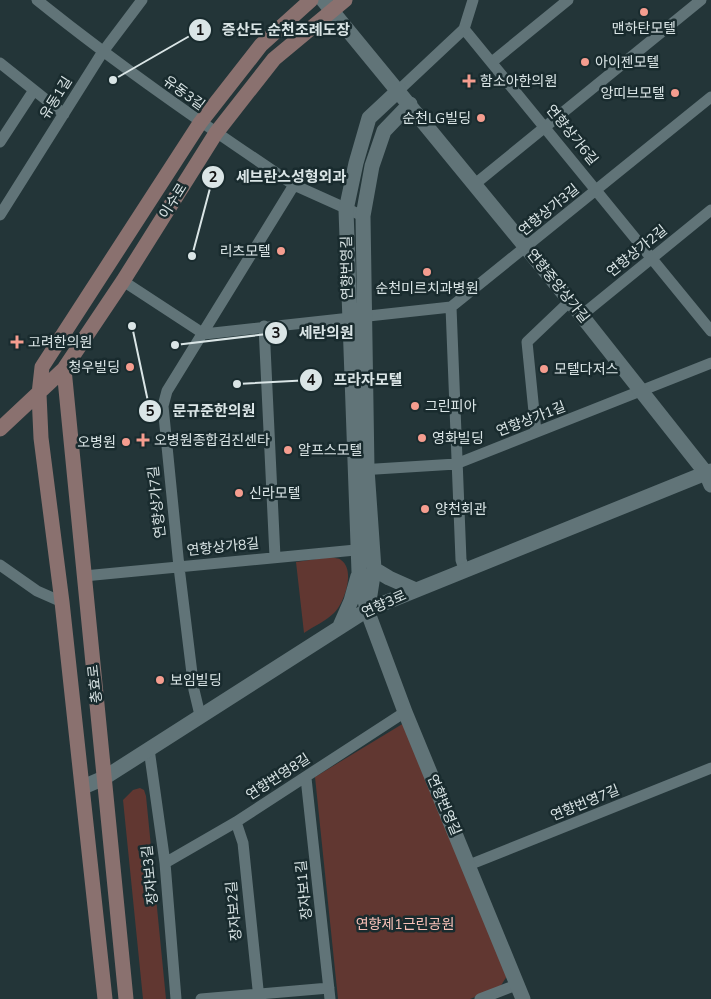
<svg xmlns="http://www.w3.org/2000/svg" width="711" height="999" font-family="'Nunito Sans','Noto Sans KR',sans-serif">
	<style>
		.green { fill: #613731 }
		.lines { fill: none; stroke-linecap: round; stroke-linejoin: round }
		.minor { stroke: #617478; stroke-width: 11 }
		.tertiary { stroke: #617478; stroke-width: 15 }
		.secondary { stroke: #8a716f; stroke-width: 15 }
		.poi-dot { fill: #f59d8f; stroke: #192b2e; stroke-width: 2 }
		.labels { text-anchor: middle; dominant-baseline: central; stroke-width: 5; stroke-linejoin: round; paint-order: stroke }
		.poi-label { font-size: 14px; fill: #dae5e6; stroke: #192b2e; text-anchor: start }
		.street-label { font-size: 14px; fill: #dae5e6; stroke: #192b2e }
		.park-label { font-size: 14px; fill: #f9c1b8; stroke: #192b2e }
		.leader { fill: none; stroke: #dae5e6; stroke-width: 2 }
		.callout-dot { fill: #dae5e6; stroke: #192b2e; stroke-width: 2 }
		.mark-label { font-size: 15px; text-anchor: middle; font-weight: bold; fill: #111 }
		.callout-label { font-size: 15px; text-anchor: middle; font-weight: bold; fill: #dae5e6; stroke: #192b2e; stroke-width: 5; stroke-linejoin: round; paint-order: stroke }
	</style>
	<rect width="100%" height="100%" fill="#233538"/>
	<path class="green" d="M330,557C334,558 339,558 341,560C356,570 344,604 334,613C326,621 314,626 304,633L296,562Z
		M404,723L507,976L500,987L470,999H338L315,777Z
		M140,788L144,790L146,796L166,999H143L123,800L133,790Z"/>
	<g class="lines">
		<path class="minor" d="M37,0C119,66 206,126 294,185
			M464,29L473,0
			M492,62L568,0
			M0,63L64,114
			M399,90L464,29L711,331
			M0,142L34,90
			M475,184L701,0
			M0,215L102,53L142,0
			M123,281L204,334L451,307L711,97
			M451,307L461,560L465,571
			M582,315L711,210
			M264,326L275,557
			M536,432L527,342L570,301
			M360,470L456,464L711,363
			M0,565L37,591L62,602
			M84,576L366,549
			M200,715L194,690L179,567L163,406L167,391L294,185L363,216
			M149,749L165,863L176,999
			M306,778L330,999
			M236,822L243,843L259,999
			M165,863L236,822L405,712
			M469,865L711,768
			M201,999L329,988
			M480,999L516,985"/>
		<path class="tertiary" d="M323,0L570,301L706,473L711,485
			M399,90L369,118L356,163L346,210L359,572L367,610L405,712L523,999
			M374,569L389,578L416,590
			M369,601L374,569L367,469L363,216L372,166L384,131L410,104
			M340,626L351,601L358,576
			M83,787L104,778L367,610L711,471"/>
		<path class="secondary" d="M64,369L126,999
			M0,429L64,369L123,281L216,133L274,59L345,0
			M105,999L62,602L41,438L39,394L42,367L200,123L261,45L311,0"/>
	</g>
	<g class="poi-dot">
		<circle cx="644" cy="12" r="5"/>
		<circle cx="585" cy="62" r="5"/>
		<path d="M466.5 73.5h5v5h5v5h-5v5h-5v-5h-5v-5h5z"/>
		<circle cx="675" cy="93" r="5"/>
		<circle cx="481" cy="118" r="5"/>
		<circle cx="281" cy="251" r="5"/>
		<circle cx="427" cy="272" r="5"/>
		<path d="M14.5 334.5h5v5h5v5h-5v5h-5v-5h-5v-5h5z"/>
		<circle cx="130" cy="367" r="5"/>
		<circle cx="544" cy="369" r="5"/>
		<circle cx="415" cy="406" r="5"/>
		<circle cx="422" cy="438" r="5"/>
		<path d="M140.5 432.5h5v5h5v5h-5v5h-5v-5h-5v-5h5z"/>
		<circle cx="126" cy="442" r="5"/>
		<circle cx="288" cy="450" r="5"/>
		<circle cx="239" cy="493" r="5"/>
		<circle cx="425" cy="509" r="5"/>
		<circle cx="160" cy="680" r="5"/>
	</g>
	<g class="labels">
		<g class="poi-label">
			<text x="644" y="28" text-anchor="middle">맨하탄모텔</text>
			<text x="595" y="62">아이젠모텔</text>
			<text x="480" y="81">함소아한의원</text>
			<text x="665" y="93" text-anchor="end">앙띠브모텔</text>
			<text x="471" y="118" text-anchor="end">순천LG빌딩</text>
			<text x="271" y="251" text-anchor="end">리츠모텔</text>
			<text x="427" y="288" text-anchor="middle">순천미르치과병원</text>
			<text x="28" y="342">고려한의원</text>
			<text x="120" y="367" text-anchor="end">청우빌딩</text>
			<text x="554" y="369">모텔다저스</text>
			<text x="425" y="406">그린피아</text>
			<text x="432" y="438">영화빌딩</text>
			<text x="154" y="440">오병원종합검진센타</text>
			<text x="116" y="442" text-anchor="end">오병원</text>
			<text x="298" y="450">알프스모텔</text>
			<text x="249" y="493">신라모텔</text>
			<text x="435" y="509">양천회관</text>
			<text x="170" y="680">보임빌딩</text>
		</g>
		<g class="street-label">
			<text transform="translate(184 93) rotate(36)">유동3길</text>
			<text transform="translate(56 98) rotate(-58)">유동1길</text>
			<text transform="translate(572 135) rotate(51)">연향상가6길</text>
			<text transform="translate(173 201) rotate(-58)">이수로</text>
			<text transform="translate(549 210) rotate(-39)">연향상가3길</text>
			<text transform="translate(637 251) rotate(-39)">연향상가2길</text>
			<text transform="translate(347 268) rotate(-91)">연향번영길</text>
			<text transform="translate(558 286) rotate(51)">연향중앙상가길</text>
			<text transform="translate(531 419) rotate(-21)">연향상가1길</text>
			<text transform="translate(157 502) rotate(-96)">연향상가7길</text>
			<text transform="translate(223 547) rotate(-6)">연향상가8길</text>
			<text transform="translate(384 604) rotate(-24)">연향3로</text>
			<text transform="translate(95 684) rotate(-96)">충효로</text>
			<text transform="translate(278 777) rotate(-33)">연향번영8길</text>
			<text transform="translate(585 803) rotate(-22)">연향번영7길</text>
			<text transform="translate(444 805) rotate(67)">연향번영길</text>
			<text transform="translate(150 875) rotate(-96)">장자보3길</text>
			<text transform="translate(304 890) rotate(-96)">장자보1길</text>
			<text transform="translate(234 911) rotate(-95)">장자보2길</text>
		</g>
		<g class="park-label">
			<text x="405" y="924">연향제1근린공원</text>
		</g>
	</g>
	<path class="leader" d="M113 80L200 30M192 256L213 177M175 345L276 333M237 384L311 380M132 326L150 411"/>
	<g class="callout-dot">
		<circle cx="113" cy="80" r="5"/>
		<circle cx="192" cy="256" r="5"/>
		<circle cx="175" cy="345" r="5"/>
		<circle cx="237" cy="384" r="5"/>
		<circle cx="132" cy="326" r="5"/>
		<circle cx="200" cy="30" r="12"/>
		<circle cx="213" cy="177" r="12"/>
		<circle cx="276" cy="333" r="12"/>
		<circle cx="311" cy="380" r="12"/>
		<circle cx="150" cy="411" r="12"/>
	</g>
	<g class="mark-label">
		<text x="200" y="35">1</text>
		<text x="213" y="182">2</text>
		<text x="276" y="338">3</text>
		<text x="311" y="385">4</text>
		<text x="150" y="416">5</text>
	</g>
	<g class="callout-label">
		<text x="286" y="35">증산도 순천조례도장</text>
		<text x="291" y="182">세브란스성형외과</text>
		<text x="326" y="338">세란의원</text>
		<text x="368" y="385">프라자모텔</text>
		<text x="214" y="416">문규준한의원</text>
	</g>
</svg>
